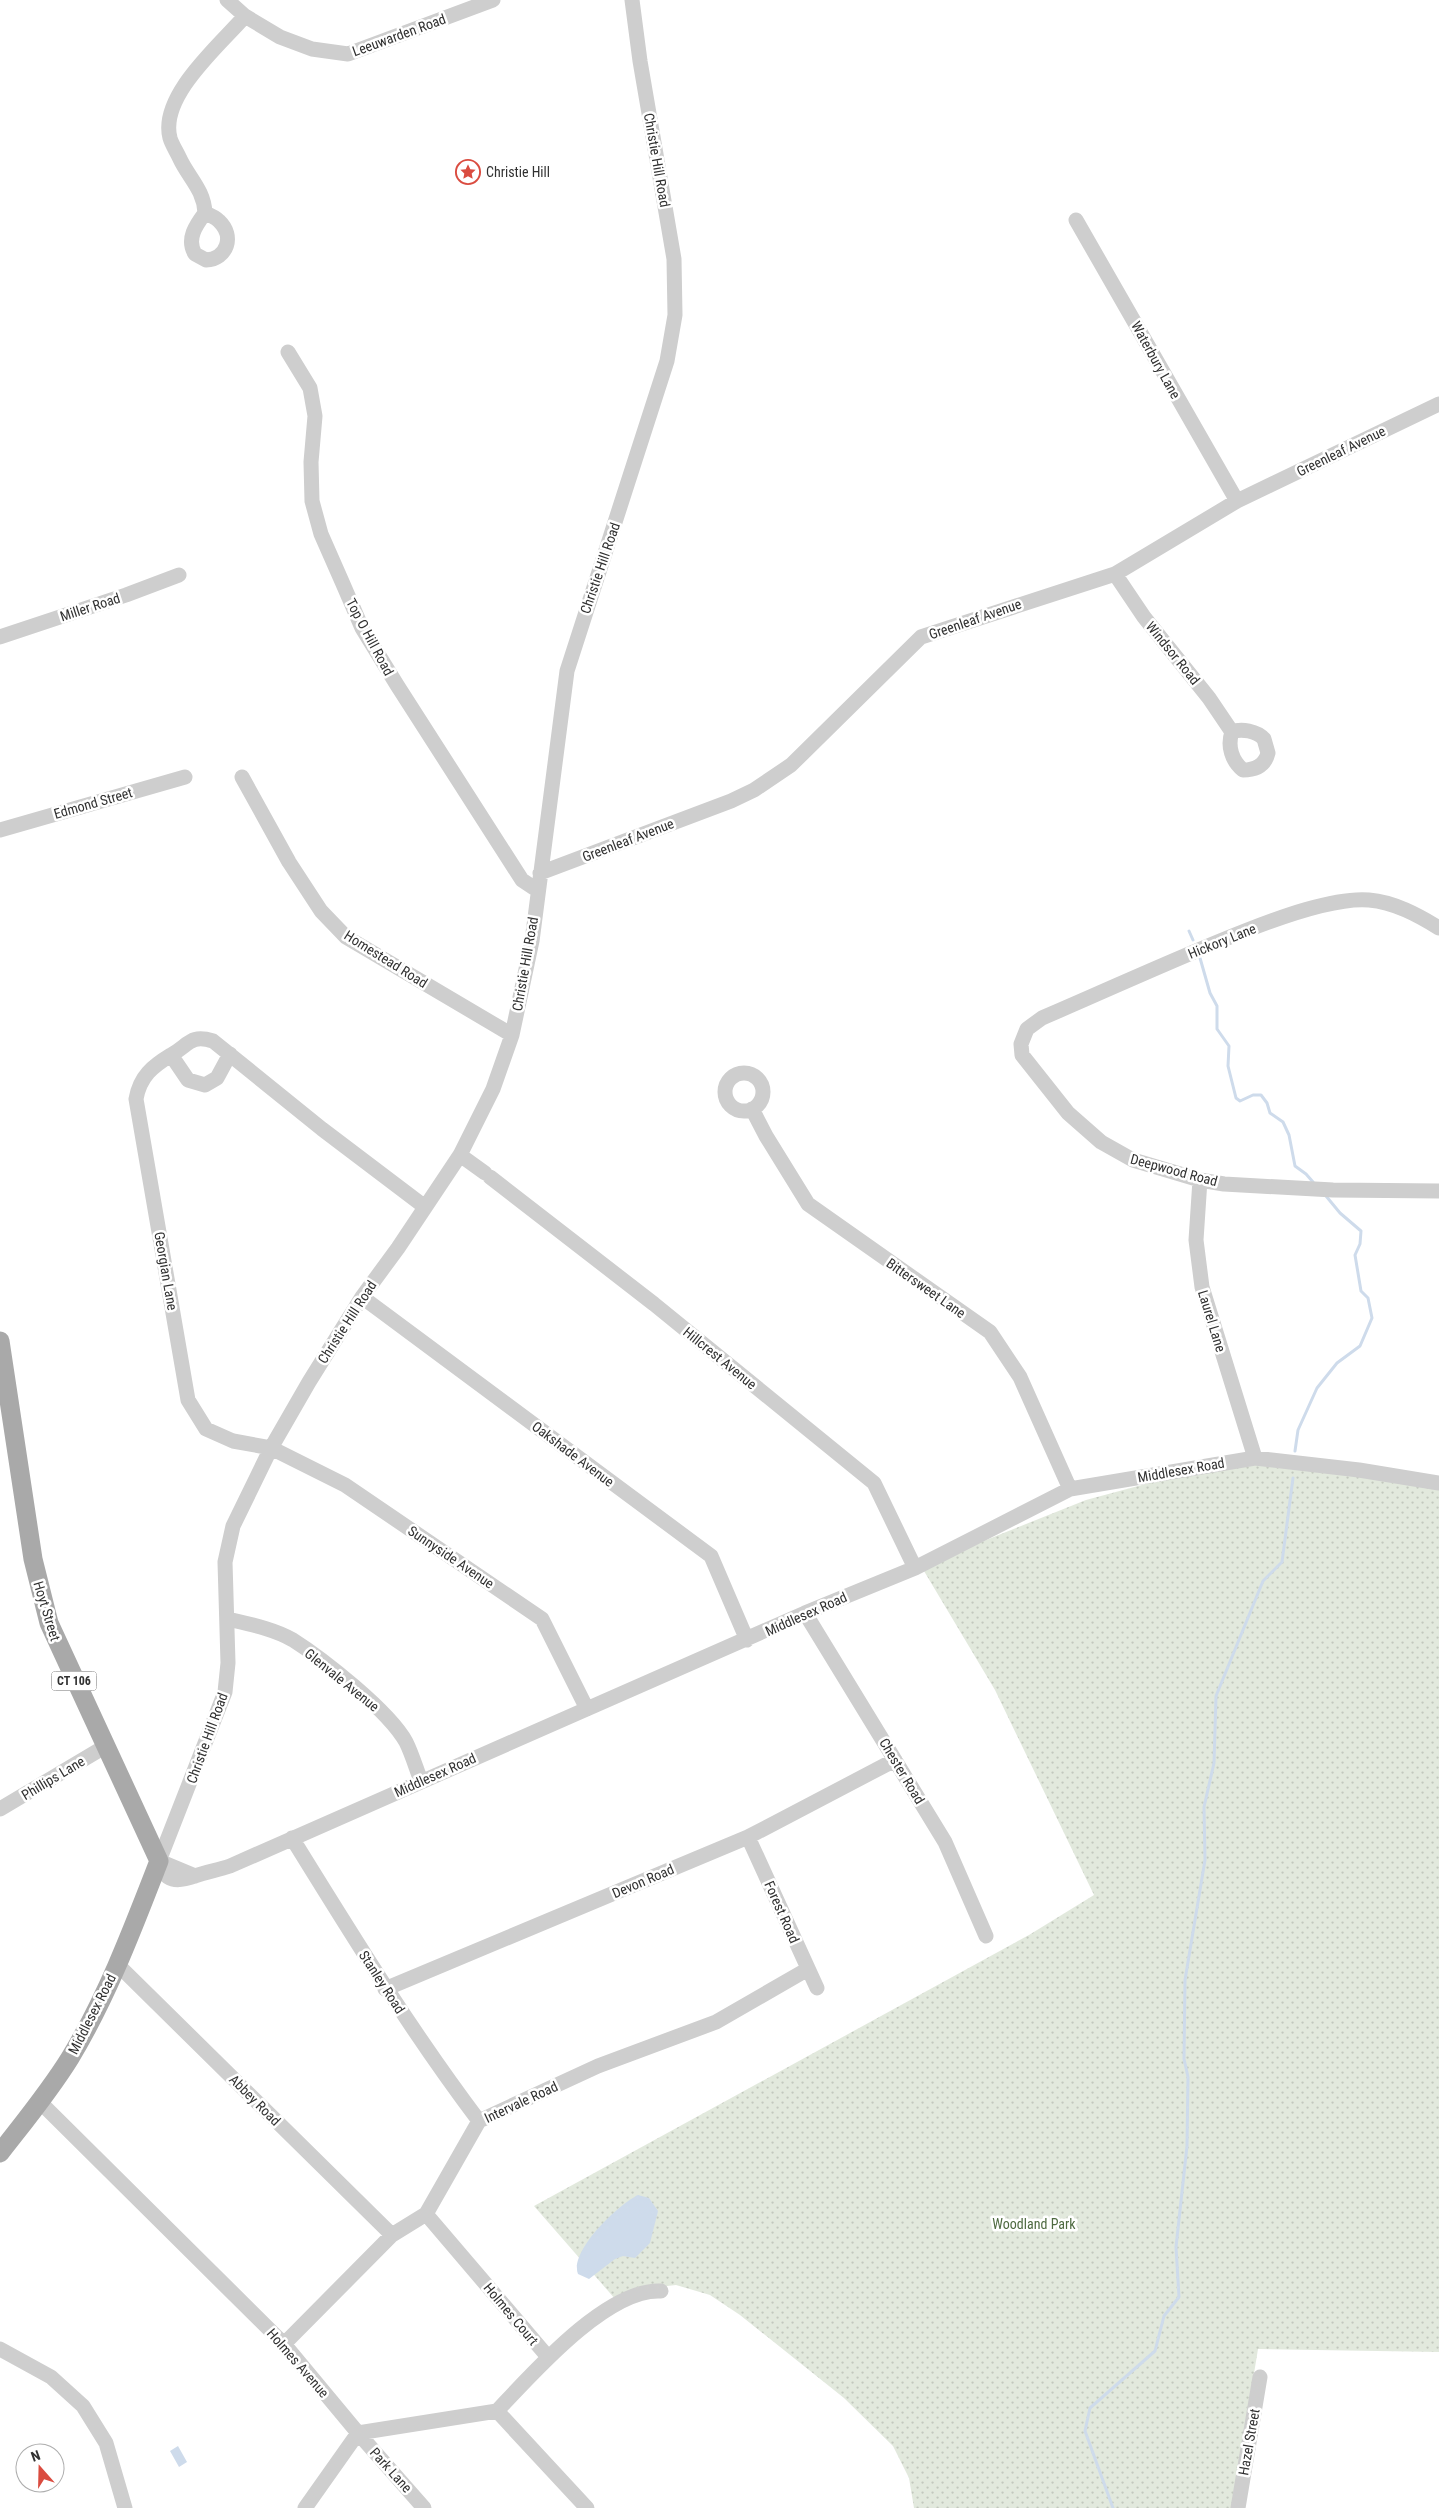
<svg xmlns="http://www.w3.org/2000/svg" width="1439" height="2508" font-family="'Roboto Condensed',sans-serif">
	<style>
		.park { fill: url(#park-dots) }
		.water { fill: #cedbeb }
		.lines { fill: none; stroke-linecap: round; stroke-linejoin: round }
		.stream { stroke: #cedbeb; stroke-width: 3 }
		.minor { stroke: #cecece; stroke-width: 15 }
		.major { stroke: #a9a9a9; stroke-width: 19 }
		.labels { text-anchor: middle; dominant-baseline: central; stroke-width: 5; stroke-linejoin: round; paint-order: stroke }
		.shield { fill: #fff; stroke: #6f6f6f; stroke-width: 1 }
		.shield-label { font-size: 12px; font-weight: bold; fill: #313131 }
		.street-label { font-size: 14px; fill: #313131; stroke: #fff }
		.poi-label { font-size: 14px; fill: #313131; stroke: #fff; text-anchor: start }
		.park-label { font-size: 14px; fill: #4e6a40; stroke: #fff }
	</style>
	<defs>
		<pattern id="park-dots" width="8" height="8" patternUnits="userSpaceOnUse" patternTransform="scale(1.25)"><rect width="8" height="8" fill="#e2e9dd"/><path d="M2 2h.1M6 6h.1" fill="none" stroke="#c2c8be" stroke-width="1.8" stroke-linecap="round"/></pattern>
	</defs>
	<rect width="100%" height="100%" fill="#fff"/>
	<path class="park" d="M1255,1463L1439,1480V2352L1258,2349L1232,2508H914L909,2478L893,2446L844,2398L740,2315L710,2295L676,2285L632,2290L616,2300L534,2206L1029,1935L1094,1895L995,1690L921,1566L1086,1500L1153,1482Z"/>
	<path class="water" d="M638,2195L649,2198L658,2211L650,2243L635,2258L623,2256L615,2259L589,2279L578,2274C569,2251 619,2204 638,2195Z
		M178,2446L187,2462L179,2467L170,2451Z"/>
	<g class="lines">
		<path class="stream" d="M1189,931L1193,940
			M1200,958L1210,993L1217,1006V1029L1229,1046L1228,1066L1236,1098L1240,1101L1253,1095H1261L1267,1103L1270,1113L1283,1122L1289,1135L1295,1166L1306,1174L1313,1182
			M1295,1451L1298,1430L1317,1388L1337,1363L1360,1346L1372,1318L1368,1298L1361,1291L1355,1255L1360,1244L1361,1231L1340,1213L1326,1196
			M1113,2508L1085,2431L1090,2408L1155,2351L1164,2316L1179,2297L1176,2247L1187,2146L1188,2077L1184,2059L1185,1980L1205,1860L1204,1807L1214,1763L1216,1696L1263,1581L1282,1562L1293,1478"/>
		<path class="minor" d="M227,0L245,16L280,37L312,49L348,54L493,0
			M205,213C196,225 186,239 195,254L206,260C227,259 235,236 219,221C215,217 210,215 205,213C204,190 189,178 180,159C177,152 172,145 170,138C159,96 220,45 245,16
			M1076,220L1237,501
			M288,352L310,388L315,416L311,462L312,501L321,534L343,584L362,628L397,685L522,880L537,890
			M1115,574L1144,617L1209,698L1232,732C1241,728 1257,731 1264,739L1268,753C1265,765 1256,770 1243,770C1232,761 1227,746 1232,732
			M0,637L126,595L179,575
			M242,777L289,862L321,911L346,937L512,1035
			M0,830L185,777
			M540,873L731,801L754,790L791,765L921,637L1115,574L1237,501L1439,404
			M1439,928C1418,915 1394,902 1369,900C1334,897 1278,918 1245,931C1176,958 1110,989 1042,1018L1027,1029L1021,1044L1022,1055L1068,1113L1101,1142L1133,1160L1200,1180L1224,1184L1333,1190L1439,1191
			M171,1055L188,1080L205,1085L217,1078L230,1054
			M725 1092a19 19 0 1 1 38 0a19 19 0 1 1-38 0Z
			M752,1109L766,1136L808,1204L990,1332L1020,1377L1070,1489
			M460,1155L485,1173
			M490,1177L654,1304L874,1483L915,1568
			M1200,1180L1196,1240L1202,1287L1255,1458
			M425,1207L322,1129L213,1041C190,1034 189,1045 171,1055C153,1066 140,1076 136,1099L188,1400L206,1429L233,1441L271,1448L345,1485L542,1619L587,1709
			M362,1297L711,1556L747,1640
			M805,1613L945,1842L986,1936
			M228,1619C249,1624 274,1629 293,1640C323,1659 389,1711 406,1742C412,1754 416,1768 421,1781
			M0,1809L106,1746
			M748,1837L817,1988
			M292,1838C352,1935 411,2031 479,2121
			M159,1861L225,1692L228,1663L225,1562L233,1526L271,1448L309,1382L362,1297L398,1248L460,1155L493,1089L512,1035L532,941L567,671L667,361L675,315L674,259L640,61L632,0
			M159,1861C164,1883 178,1882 195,1876C206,1872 218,1870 230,1866L805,1613L915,1568L1070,1489L1255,1458L1359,1470L1439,1483
			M159,1861L195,1876
			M117,1964L392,2235
			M385,1989L748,1837L895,1760
			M40,2102L284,2344L358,2433L497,2411L587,2508
			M426,2214L548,2357
			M284,2344L392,2235L426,2214L479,2121L598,2066L716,2022L808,1969
			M0,2349L51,2377L83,2406L106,2443L125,2508
			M497,2411C532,2374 607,2288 661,2291
			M305,2508L358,2433L424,2508
			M1238,2508L1260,2377"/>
		<path class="major" d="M0,1341L33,1559L49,1623L159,1861C133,1928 107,1997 70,2058C49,2092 24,2122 0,2153"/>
	</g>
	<defs>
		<symbol id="sight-ring" viewBox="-11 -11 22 22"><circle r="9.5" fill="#fff" stroke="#da4c40" stroke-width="1.5"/><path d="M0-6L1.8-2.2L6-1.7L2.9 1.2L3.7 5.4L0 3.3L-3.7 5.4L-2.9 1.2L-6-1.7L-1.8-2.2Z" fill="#da4c40"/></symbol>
	</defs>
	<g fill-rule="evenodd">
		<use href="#sight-ring" x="454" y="158" width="28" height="28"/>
	</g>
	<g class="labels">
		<rect class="shield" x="51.5" y="1671.5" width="45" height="19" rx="4"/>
		<g class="shield-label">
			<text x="74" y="1681">CT 106</text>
		</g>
		<g class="street-label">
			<text transform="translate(399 35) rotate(-20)">Leeuwarden Road</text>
			<text transform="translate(657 160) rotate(80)">Christie Hill Road</text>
			<text transform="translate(1156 360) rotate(61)">Waterbury Lane</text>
			<text transform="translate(1341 451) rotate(-26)">Greenleaf Avenue</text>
			<text transform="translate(600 568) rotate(-71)">Christie Hill Road</text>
			<text transform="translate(90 607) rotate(-18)">Miller Road</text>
			<text transform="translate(975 619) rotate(-19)">Greenleaf Avenue</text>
			<text transform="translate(370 637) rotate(62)">Top O Hill Road</text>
			<text transform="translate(1173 653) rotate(51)">Windsor Road</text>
			<text transform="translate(93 803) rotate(-16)">Edmond Street</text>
			<text transform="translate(628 840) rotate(-21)">Greenleaf Avenue</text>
			<text transform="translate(1222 941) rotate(-22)">Hickory Lane</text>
			<text transform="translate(386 959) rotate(32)">Homestead Road</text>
			<text transform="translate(525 964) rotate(-80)">Christie Hill Road</text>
			<text transform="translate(1174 1170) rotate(15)">Deepwood Road</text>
			<text transform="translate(166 1271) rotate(80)">Georgian Lane</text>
			<text transform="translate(926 1288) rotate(35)">Bittersweet Lane</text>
			<text transform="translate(1212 1321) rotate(73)">Laurel Lane</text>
			<text transform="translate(347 1322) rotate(-57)">Christie Hill Road</text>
			<text transform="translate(720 1358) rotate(39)">Hillcrest Avenue</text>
			<text transform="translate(573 1454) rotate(37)">Oakshade Avenue</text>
			<text transform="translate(1181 1470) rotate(-10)">Middlesex Road</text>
			<text transform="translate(451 1557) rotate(34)">Sunnyside Avenue</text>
			<text transform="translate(47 1611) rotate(73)">Hoyt Street</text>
			<text transform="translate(806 1614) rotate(-24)">Middlesex Road</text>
			<text transform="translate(342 1680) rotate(39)">Glenvale Avenue</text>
			<text transform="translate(207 1738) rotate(-70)">Christie Hill Road</text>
			<text transform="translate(902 1771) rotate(59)">Chester Road</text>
			<text transform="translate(435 1775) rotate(-24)">Middlesex Road</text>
			<text transform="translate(53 1778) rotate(-31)">Phillips Lane</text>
			<text transform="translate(643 1881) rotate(-23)">Devon Road</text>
			<text transform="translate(782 1912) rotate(66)">Forest Road</text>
			<text transform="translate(382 1982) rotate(57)">Stanley Road</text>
			<text transform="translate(92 2014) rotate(-63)">Middlesex Road</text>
			<text transform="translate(255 2100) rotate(45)">Abbey Road</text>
			<text transform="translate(521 2102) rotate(-25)">Intervale Road</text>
			<text transform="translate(511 2314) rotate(50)">Holmes Court</text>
			<text transform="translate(298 2363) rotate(49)">Holmes Avenue</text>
			<text transform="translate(1249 2442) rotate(-80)">Hazel Street</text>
			<text transform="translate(391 2470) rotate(48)">Park Lane</text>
		</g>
		<g class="poi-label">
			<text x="486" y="172">Christie Hill</text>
		</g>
		<g class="park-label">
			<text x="1034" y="2224">Woodland Park</text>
		</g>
	</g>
	<g transform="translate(40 2468) rotate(340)"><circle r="24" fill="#ffffff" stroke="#adadad"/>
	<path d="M0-4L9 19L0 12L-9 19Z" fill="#da4c40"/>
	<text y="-8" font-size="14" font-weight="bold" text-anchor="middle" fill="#313131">N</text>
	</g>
</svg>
